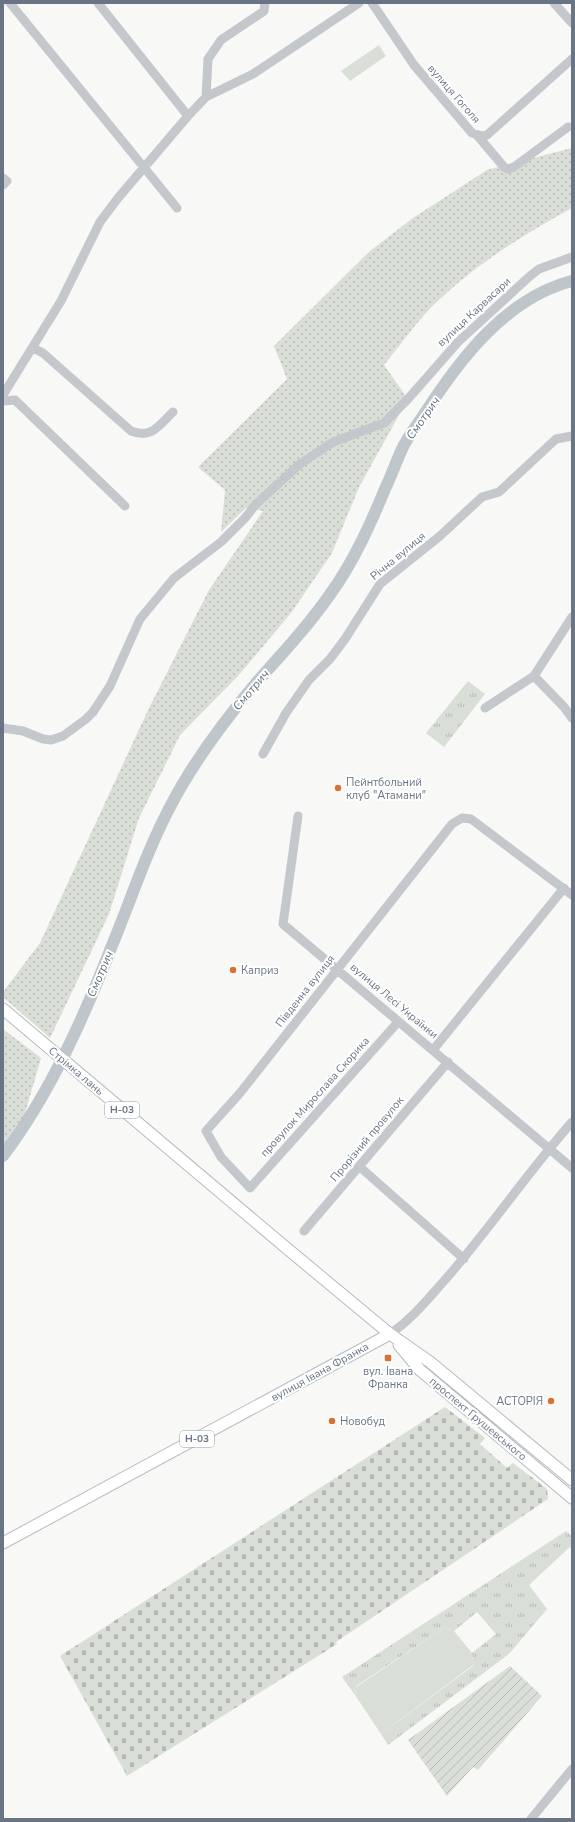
<svg xmlns="http://www.w3.org/2000/svg" width="575" height="1822" font-family="'Nunito Sans',sans-serif">
	<style>
		.grass { fill: url(#grass-dots) }
		.cemetery { fill: url(#cemetery-stones) }
		.park { fill: url(#park-tufts) }
		.garden { fill: url(#garden-furrows) }
		.pitch { fill: #d9dfd7 }
		.lines { fill: none; stroke-linecap: round; stroke-linejoin: round }
		.river { stroke: #bec6cc; stroke-width: 12 }
		.major-casing { stroke: #b7bbbf; stroke-width: 13 }
		.minor { stroke: #c4c7cb; stroke-width: 9 }
		.major { stroke: #fff; stroke-width: 11 }
		.poi-dot { fill: #da7034; stroke: #fff; stroke-width: 1.5 }
		.labels { text-anchor: middle; dominant-baseline: central; stroke-width: 4; stroke-linejoin: round; paint-order: stroke }
		.shield { fill: #fff; stroke: #969eaa; stroke-width: 1 }
		.shield-label { font-size: 10px; font-weight: bold; fill: #697585 }
		.street-label { font-size: 11px; fill: #697585; stroke: #fff }
		.poi-label { font-size: 11px; fill: #697585; stroke: #fff; text-anchor: start }
		.water-label { font-size: 12px; font-style: italic; fill: #657580; stroke: #fff }
	</style>
	<defs>
		<pattern id="grass-dots" width="8" height="8" patternUnits="userSpaceOnUse"><rect width="8" height="8" fill="#d9dfd7"/><path d="M2 2h.1M6 6h.1" fill="none" stroke="#b4b9b4" stroke-width="1.8" stroke-linecap="round"/></pattern>
		<pattern id="cemetery-stones" width="16" height="16" patternUnits="userSpaceOnUse"><rect width="16" height="16" fill="#d9dfd7"/><path d="M2 7V4a2 2 0 0 1 4 0v3zM10 15v-3a2 2 0 0 1 4 0v3z" fill="#b4b9b4"/></pattern>
		<pattern id="park-tufts" width="24" height="20" patternUnits="userSpaceOnUse"><rect width="24" height="20" fill="#d9dfd7"/><path d="M3 7l-1-3M5 7V3M7 7l1-3M15 17l-1-3M17 17v-4M19 17l1-3" fill="none" stroke="#b4b9b4"/></pattern>
		<pattern id="garden-furrows" width="10" height="10" patternUnits="userSpaceOnUse"><rect width="10" height="10" fill="#d9dfd7"/><path d="M-1 1l2-2M0 10L10 0M9 11l2-2" fill="none" stroke="#b4b9b4"/></pattern>
	</defs>
	<rect width="100%" height="100%" fill="#f8f8f6"/>
	<path class="grass" d="M572,148V208C519,237 465,271 424,315C410,331 397,349 384,365L408,399L359,487L332,553L291,613L238,676L180,735L139,818L109,914L50,1038L3,997V992L40,943L149,708L209,590L263,511L246,508L221,532L225,490L198,467L287,379L274,346L370,251L413,218L487,170Z
		M3,1029L41,1058L21,1127L3,1148Z"/>
	<path class="cemetery" d="M445,1407L485,1438L480,1444L507,1468L513,1463L547,1489L548,1499L336,1642L337,1644L127,1776L60,1656Z"/>
	<path class="park" d="M468,681L485,694L444,747L426,733Z
		M566,1531L572,1536V1549L570,1547L529,1585L547,1609L509,1654L388,1745L381,1734L473,1666L472,1653L496,1634L477,1612L454,1631L444,1628L356,1686L355,1695L342,1677Z"/>
	<path class="garden" d="M510,1666L542,1696L478,1770L473,1767L447,1796L408,1740Z"/>
	<path class="pitch" d="M379,45L386,56L350,81L341,71Z
		M444,1628L454,1631L472,1653L473,1665L381,1734L355,1695L356,1687Z"/>
	<g class="lines">
		<path class="river" d="M3,1156C51,1092 84,1017 113,943C132,897 147,850 171,805C194,761 224,721 256,683C282,654 309,625 331,593C354,561 370,525 385,489C392,474 397,459 404,445C410,434 418,424 425,413C460,359 506,298 572,281"/>
		<defs>
			<path id="major" d="M3,1009L290,1251L390,1334L430,1362L572,1480
				M399,1345L420,1370L572,1498
				M3,1543L390,1334"/>
		</defs>
		<use href="#major" class="major-casing"/>
		<path class="minor" d="M10,3L177,208
			M98,3L188,116
			M372,3L414,65L472,133L482,136L487,135L572,59
			M554,3L572,23
			M206,97L208,59L221,40L264,11L265,3
			M477,135L504,167L508,169L514,167L568,127
			M3,178L7,181L3,185
			M33,348L43,353L131,431C152,439 158,426 173,412
			M3,395L61,301L100,222L118,198L188,116L206,97L253,74L359,3
			M3,401L15,400L125,506
			M534,676L564,707L572,718
			M485,708L534,676L572,617
			M3,728L23,731L43,739L51,740L63,736L86,719L93,712L110,686L140,619L174,578L221,542L246,517L256,504L300,464L333,442L384,423L407,400L458,342L530,276L539,269L572,257
			M263,754L286,713L309,680L330,659L345,639L380,584L440,536L482,497L499,492L556,439L572,436
			M298,816L283,924L572,1168
			M398,1022L250,1188L221,1157L206,1131L240,1093L452,824L462,818L471,819L572,895
			M433,1050L564,888
			M360,1167L464,1259
			M304,1231L448,1062
			M390,1334C412,1319 426,1301 444,1281C489,1230 527,1173 572,1122
			M531,1819L572,1769"/>
		<use href="#major" class="major"/>
	</g>
	<g class="poi-dot">
		<circle cx="338" cy="788" r="4"/>
		<circle cx="233" cy="970" r="4"/>
		<rect x="384" y="1354" width="8" height="8" rx="2"/>
		<circle cx="551" cy="1401" r="4"/>
		<circle cx="332" cy="1421" r="4"/>
	</g>
	<g class="labels">
		<g class="shield">
			<rect x="105" y="1102" width="34" height="16" rx="3"/>
			<rect x="180" y="1431" width="34" height="16" rx="3"/>
		</g>
		<g class="shield-label">
			<text x="122" y="1110">Н-03</text>
			<text x="197" y="1439">Н-03</text>
		</g>
		<g class="street-label">
			<text transform="translate(454 94) rotate(49)">вулиця Гоголя</text>
			<text transform="translate(474 312) rotate(-43)">вулиця Карвасари</text>
			<text transform="translate(398 556) rotate(-40)">Річна вулиця</text>
			<text transform="translate(305 991) rotate(-52)">Південна вулиця</text>
			<text transform="translate(394 1001) rotate(40)">вулиця Лесі Українки</text>
			<text transform="translate(76 1071) rotate(40)">Стрімка лань</text>
			<text transform="translate(315 1097) rotate(-48)">провулок Мирослава Скорика</text>
			<text transform="translate(367 1139) rotate(-50)">Прорізний провулок</text>
			<text transform="translate(320 1372) rotate(-29)">вулиця Івана Франка</text>
			<text transform="translate(478 1419) rotate(40)">проспект Грушевського</text>
		</g>
		<g class="poi-label">
			<text x="346" y="782">Пейнтбольний<tspan x="346" dy="13">клуб "Атамани"</tspan></text>
			<text x="241" y="970">Каприз</text>
			<text x="388" y="1371" text-anchor="middle">вул. Івана<tspan x="388" dy="13">Франка</tspan></text>
			<text x="543" y="1401" text-anchor="end">АСТОРІЯ</text>
			<text x="340" y="1421">Новобуд</text>
		</g>
		<g class="water-label">
			<text transform="translate(423 418) rotate(-55)">Смотрич</text>
			<text transform="translate(251 690) rotate(-50)">Смотрич</text>
			<text transform="translate(100 974) rotate(-67)">Смотрич</text>
		</g>
	</g>
	<rect width="575" height="1822" fill="none" stroke="#697585" stroke-width="8"/>
</svg>
